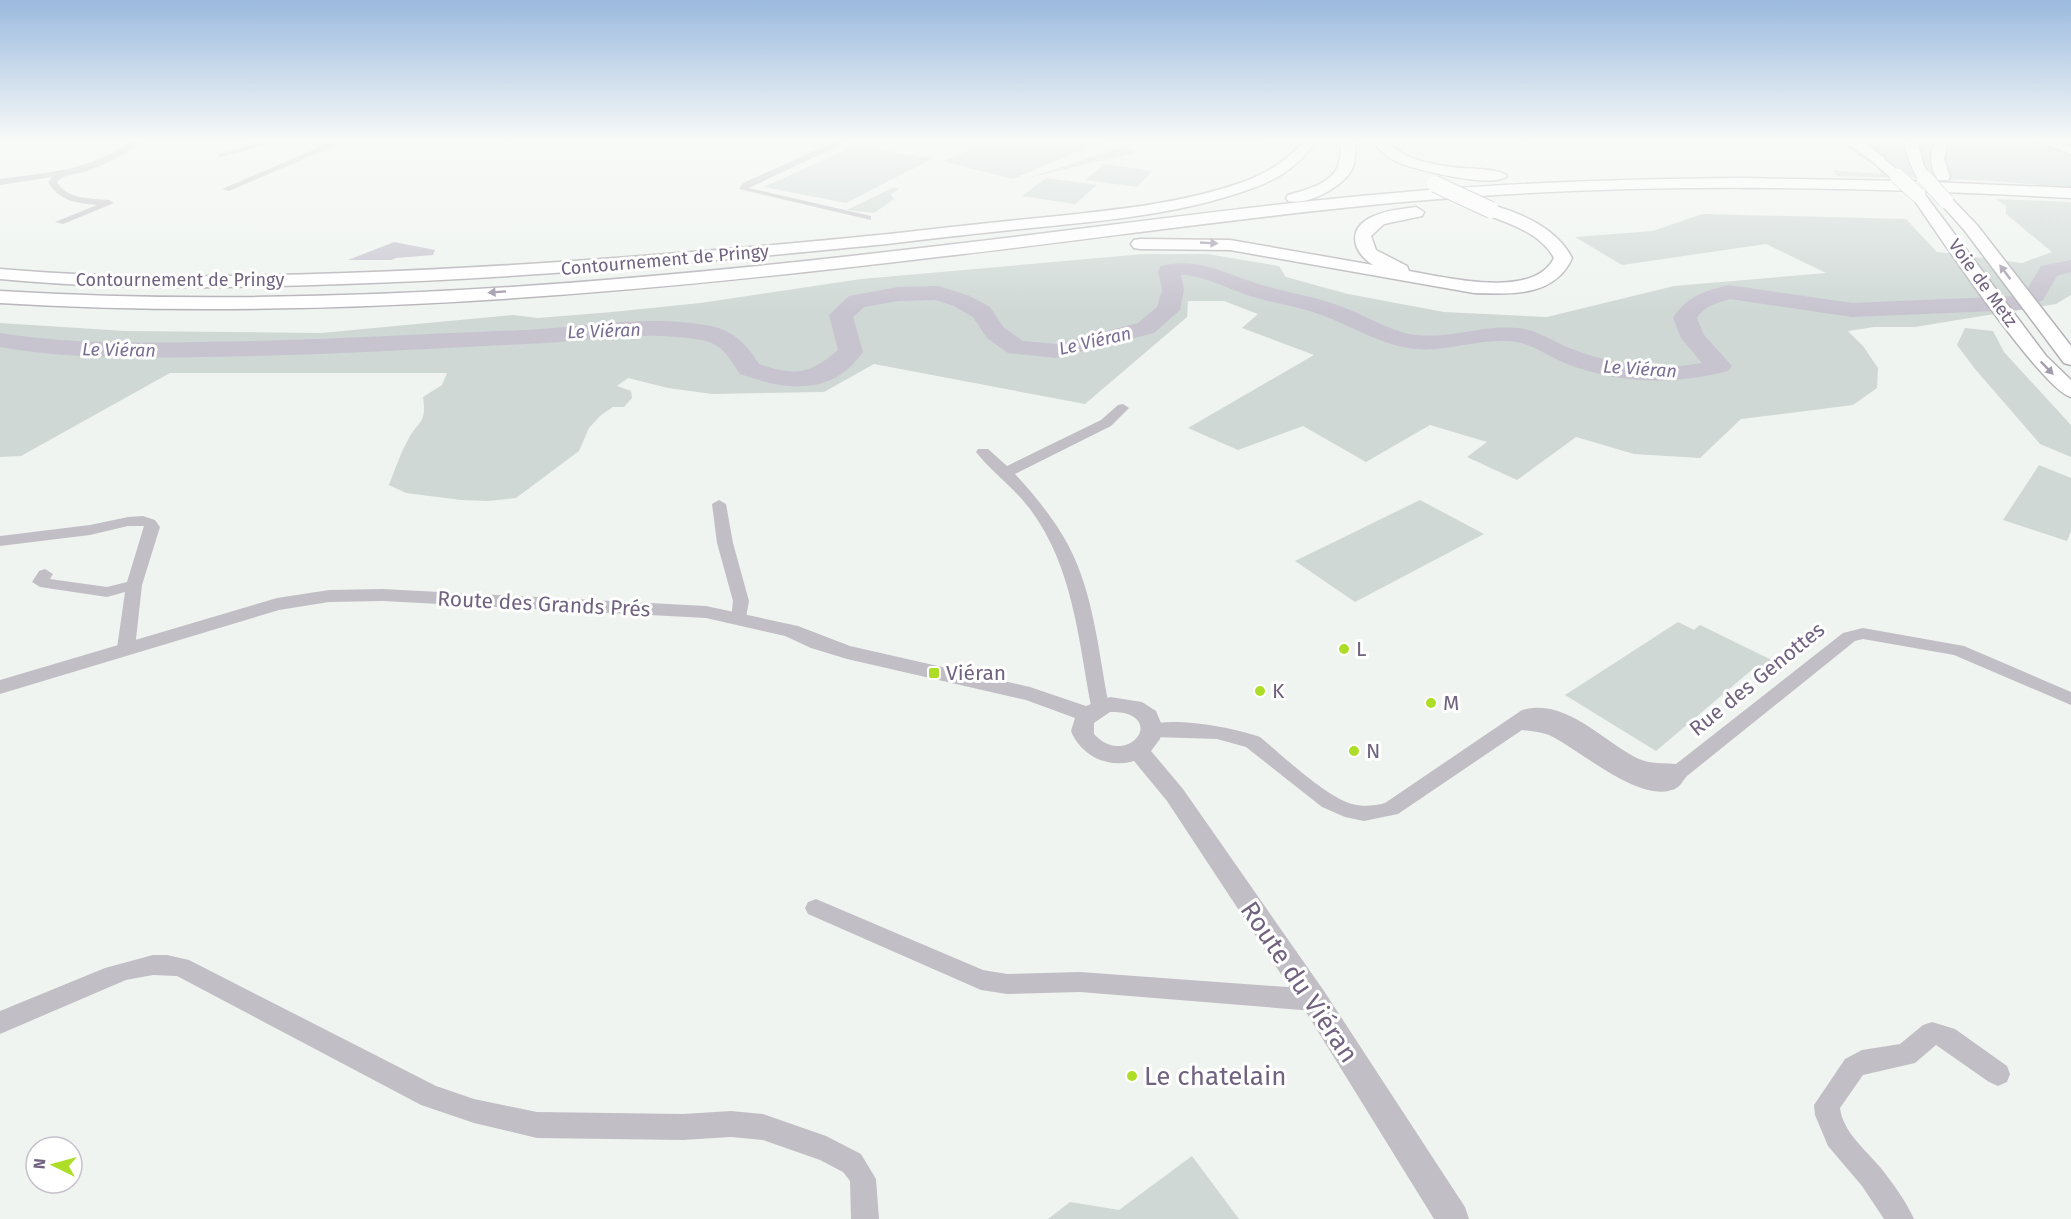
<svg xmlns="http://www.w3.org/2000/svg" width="2071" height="1219" font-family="'Fira Sans',sans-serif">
  <rect width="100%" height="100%" fill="#eff4f0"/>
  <path fill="#cfd8d5" d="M992 141H1101L1013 179 942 161Z
    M1853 141H2071V187L1974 180 1838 176 1832 170 1881 174 1880 169 1856 153 1874 157Z
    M855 145 932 159 846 203 764 187Z
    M1122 147 1138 152 1028 178Z
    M1105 164 1152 171 1137 187 1085 180Z
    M1046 178 1097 185 1075 204 1022 196Z
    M894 187 899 189 891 194 894 199 874 213 847 210Z
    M1996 199 2071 202V295L2056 304 1915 327H1874L1848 331 1863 346 1878 368 1877 388 1853 405 1741 419 1700 458 1634 454 1576 437 1517 480 1467 457 1487 442 1430 425 1366 462 1303 426 1238 450 1188 428 1314 355 1242 328 1258 314 1224 301H1188L1187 317 1085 404 874 364 824 392 712 394 668 388 628 378 617 386 631 391 632 398 624 407H613L601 415 589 428 579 451 516 498 488 501 461 500 406 493 389 485C395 470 400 454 408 440 418 420 427 425 423 397L442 385 447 373H170L21 456 0 457V323L125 331 321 333 513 315 538 318 612 312 700 303 861 279 1144 254H1207L1279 266 1286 277 1348 294 1444 312 1547 317 1674 286 1826 273 1766 244 1622 265 1575 237 1653 231 1702 214 1906 219 1937 252 2022 263 2052 252 2006 214V206Z
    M1965 328 1993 331 2004 352 2071 425V457L2040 444 1975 369 1957 345Z
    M2039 465 2071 478V531L2067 541 2003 520Z
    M1420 500 1484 534 1355 602 1295 561Z
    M1678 622 1694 630 1700 625 1784 666 1771 677 1754 668 1656 751 1565 695Z
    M1192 1156 1239 1219H1048L1070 1202 1119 1210Z"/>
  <path fill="#c7c3cf" d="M394 242 435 250 433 255 396 258 391 260H348Z"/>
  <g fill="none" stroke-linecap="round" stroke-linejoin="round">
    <path stroke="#c7c3cf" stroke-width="3" d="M1792 141 1798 143"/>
    <path fill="#c7c3cf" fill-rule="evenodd" d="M2071 260V272L2057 276 2043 300 2020 310 1852 317 1730 299C1718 303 1703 306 1697 318L1704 335 1732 366 1728 371C1673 385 1620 384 1567 364 1551 358 1537 347 1521 343 1489 334 1444 355 1408 348 1379 343 1354 328 1327 317 1300 306 1271 303 1244 294 1225 287 1207 278 1187 275H1181L1184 290 1180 310 1154 333 1056 358 1008 353 987 338 973 317 954 306 936 300 898 301 864 307 853 317 863 352C832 397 785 390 740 374 730 359 722 343 701 340 643 329 583 342 525 344 418 349 311 356 203 357 134 358 69 359 0 347V333C68 344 135 343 203 342 311 341 418 334 525 330 587 327 650 314 711 326 734 331 747 345 759 364 794 376 809 375 838 350L829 315 849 296 898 287 938 286 970 296 990 307 1004 328 1023 341 1056 344 1138 323 1157 307 1162 290 1158 271 1161 266C1198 256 1228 275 1262 285 1290 293 1318 297 1345 308 1366 316 1387 329 1409 334 1445 341 1481 324 1518 328 1538 330 1554 342 1572 349 1613 365 1659 371 1702 363L1681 338 1673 318C1687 296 1704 291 1729 285L1852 303 2015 296 2026 291 2041 266Z"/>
    <g stroke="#b7b3bc" stroke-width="4">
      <path id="secondary" d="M2037 141H2054L2071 147V154Z"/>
    </g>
    <g stroke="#b4b1b7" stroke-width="3">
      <path id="trunk" d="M1303 141H1316C1300 165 1279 179 1253 188 1185 213 1112 220 1041 227 990 232 938 238 887 244 706 262 525 278 343 284 228 288 114 290 0 279V269C115 279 230 277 345 273 527 267 708 252 889 234 942 228 995 222 1048 217 1113 210 1181 204 1243 182 1267 173 1288 161 1303 141Z
        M1850 141H1864L1904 176 1897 180 1892 179Z
        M1904 141H1917L1924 166 1931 177 1929 180H1919C1911 168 1907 156 1904 141Z
        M1935 141H1948L1944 159 1950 177 1948 180H1938C1930 167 1929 155 1935 141Z
        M1918 191 1923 192 2046 356 2071 380V397C2042 390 1934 229 1911 195Z
        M1946 197 1951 198 1977 225 2071 346V365L2064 363 1965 231 1941 204 1939 201 1941 198Z"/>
    </g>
    <g stroke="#b4b1b7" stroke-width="3">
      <path id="motorway" d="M1342 141H1356C1355 151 1356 161 1352 169 1343 187 1307 206 1288 201L1286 198 1288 195C1305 190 1331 184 1338 166 1341 158 1340 149 1342 141Z
        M1373 141C1395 141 1389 147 1406 155 1420 162 1437 165 1452 167 1464 169 1500 168 1507 176 1495 189 1414 170 1398 162 1387 158 1380 151 1373 141Z
        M1843 141H1861L1885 158 1882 161H1872Z
        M1742 178 1907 181 2071 188V198C1852 186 1633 182 1414 201 1254 215 1096 239 937 257 627 294 312 322 0 303V291C312 310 627 283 938 246 1098 228 1257 204 1417 191 1526 182 1634 179 1742 178Z
        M1491 205C1522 213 1557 229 1572 258 1555 297 1511 294 1474 293L1230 250 1140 249 1134 248 1131 244 1134 240 1140 239 1230 240 1373 265C1351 251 1347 227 1374 216 1387 210 1402 209 1416 207L1424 212 1422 216 1384 224 1371 236 1376 250 1407 266 1409 271C1445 277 1534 300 1554 258 1541 233 1510 224 1485 214L1483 210 1485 206Z"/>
    </g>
    <path fill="#c2bec5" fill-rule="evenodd" d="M132 141H142C126 155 107 163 87 171 75 175 66 173 57 182 68 200 90 198 109 200L114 203 63 224 55 222 97 205C76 203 59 201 48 182L52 177 0 185V179C50 172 89 171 132 141Z
      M263 141H278L221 157 217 155Z
      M334 141H346L229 191 222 189Z
      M836 141H848L749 188 871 216V220L739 189 743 183Z
      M1123 404 1129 408 1111 426 1015 474C1038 499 1060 526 1074 557 1095 604 1099 656 1109 706L1106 710 1100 712 1094 710 1091 706C1078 637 1073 567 1030 509 1014 488 992 472 976 452L978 449H988L1007 466 1101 420 1118 405Z
      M719 500 726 504 733 543 749 601 745 623H733L731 619 733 601 717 543 712 504Z
      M143 516 155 520 160 527 142 585 135 648 132 652H120L117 648 125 592 107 597 40 587 32 582 39 571 45 569 53 574 50 579 107 587 127 582 144 526H128L90 535 0 546V536L90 525 128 517Z
      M1863 628 1964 646 2071 692V705L1954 655 1863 639 1855 641 1687 776C1684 779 1681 785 1678 787 1645 809 1578 748 1549 735 1541 732 1532 731 1522 730L1398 814 1364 821 1345 817 1322 807 1246 747 1217 739 1153 737 1146 735 1144 730 1146 725C1176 717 1231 727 1260 737 1282 755 1326 797 1352 804 1363 807 1374 806 1385 803L1522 710C1566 697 1603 742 1639 759 1650 764 1664 763 1676 764L1843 633Z
      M816 899 983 970 1007 974 1080 972 1314 989 1322 992 1326 1000 1322 1008 1314 1011 1080 992 1007 994 981 990 808 914 805 908 808 902Z
      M153 955H167L189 960 436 1086 474 1099 537 1112 683 1114 731 1111 763 1114 826 1136 861 1154 876 1179 879 1219H851L850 1181 843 1172 820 1160 763 1140 731 1137 683 1140 537 1138 474 1123 421 1105 177 976 153 975 126 980 0 1034V1011L105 968Z
      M1932 1022 1955 1029 2007 1066 2010 1074 2007 1082 1998 1086 1989 1082 1936 1045 1915 1063 1863 1075 1840 1108C1843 1132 1865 1149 1880 1167 1892 1182 1906 1201 1914 1219H1884L1862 1186 1828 1146 1815 1115 1814 1105 1845 1059 1862 1050 1900 1044 1923 1025Z"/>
    <path fill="#c2bec5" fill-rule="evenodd" d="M383 589 706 606 798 626 850 646 1030 687 1086 706 1110 697 1142 702 1156 711 1163 728 1160 739 1151 751 1183 789 1324 991 1465 1207 1469 1219H1434L1304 1009 1167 801 1134 761C1109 769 1081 756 1071 731L1075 718 1026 700 847 659 811 648 785 636 706 618 383 601 329 602 279 610 0 694V680L277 598 329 590ZM1110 712C1116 712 1124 712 1130 715 1159 728 1122 765 1094 734V723Z"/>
    <use href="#secondary" fill="#fff" fill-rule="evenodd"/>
    <use href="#trunk" fill="#fff" fill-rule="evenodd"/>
    <use href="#motorway" fill="#fff" fill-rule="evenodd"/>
    <g stroke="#b4b1b7" stroke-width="16" stroke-linecap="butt">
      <path id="trunk-bridge" d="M1897 176 1918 195
        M1924 177 1946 201"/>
    </g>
    <g stroke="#b4b1b7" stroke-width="18" stroke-linecap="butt">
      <path id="motorway-bridge" d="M1435 184 1491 210"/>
    </g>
    <use href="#trunk-bridge" stroke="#fff" stroke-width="15"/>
    <use href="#motorway-bridge" stroke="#fff" stroke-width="16"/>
  </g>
  <defs><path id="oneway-solid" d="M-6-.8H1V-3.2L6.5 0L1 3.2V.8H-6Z" transform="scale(1.5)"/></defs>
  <g fill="#a39aac">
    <use href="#oneway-solid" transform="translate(1209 243) rotate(3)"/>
    <use href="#oneway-solid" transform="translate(2005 272) rotate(-127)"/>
    <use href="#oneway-solid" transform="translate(497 292) rotate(176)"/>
    <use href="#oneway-solid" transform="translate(2047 368) rotate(46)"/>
  </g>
  <linearGradient id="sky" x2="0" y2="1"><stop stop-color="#9bbade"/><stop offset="0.45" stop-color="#f8faf8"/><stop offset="1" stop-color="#f8faf8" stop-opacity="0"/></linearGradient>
  <rect width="2071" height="312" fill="url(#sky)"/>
  <g fill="#addd26" stroke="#fff" stroke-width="2">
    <circle cx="1344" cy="649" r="6"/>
    <rect x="928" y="667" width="12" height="12" rx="3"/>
    <circle cx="1260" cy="691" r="6"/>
    <circle cx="1431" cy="703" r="6"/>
    <circle cx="1354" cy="751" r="6"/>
    <circle cx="1132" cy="1076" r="6"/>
  </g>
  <g text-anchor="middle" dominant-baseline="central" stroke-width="6" stroke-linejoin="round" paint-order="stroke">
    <g font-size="18" fill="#716380" stroke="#fff">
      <text transform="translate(665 260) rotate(-5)">Contournement de Pringy</text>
      <text x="180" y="280">Contournement de Pringy</text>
      <text transform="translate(1983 283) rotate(54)">Voie de Metz</text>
    </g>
    <g font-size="18" font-style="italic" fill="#796d92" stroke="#fff">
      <text transform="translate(604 331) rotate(-2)">Le Viéran</text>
      <text transform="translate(1095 341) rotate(-13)">Le Viéran</text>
      <text transform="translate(119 350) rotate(1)">Le Viéran</text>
      <text transform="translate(1640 369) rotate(4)">Le Viéran</text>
    </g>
    <g font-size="21" fill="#716380" stroke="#fff">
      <text transform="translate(544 604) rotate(3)">Route des Grands Prés</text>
      <text transform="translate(1757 679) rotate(-39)">Rue des Genottes</text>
    </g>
    <g font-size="21" fill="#716380" stroke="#fff" text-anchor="start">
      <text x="1356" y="649">L</text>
      <text x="946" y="673">Viéran</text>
      <text x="1272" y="691">K</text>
      <text x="1443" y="703">M</text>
      <text x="1366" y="751">N</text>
    </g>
    <g font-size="26" fill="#716380" stroke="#fff">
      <text transform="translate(1299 982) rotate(56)">Route du Viéran</text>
    </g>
    <g font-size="26" fill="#716380" stroke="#fff" text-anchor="start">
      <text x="1144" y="1076">Le chatelain</text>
    </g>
  </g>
  <g transform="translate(54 1165) rotate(275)"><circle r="28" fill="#ffffff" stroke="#c6c1cc" stroke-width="1.5"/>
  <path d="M0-4.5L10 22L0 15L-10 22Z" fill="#addd26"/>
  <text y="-9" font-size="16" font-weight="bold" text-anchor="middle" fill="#716380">N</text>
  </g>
</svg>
